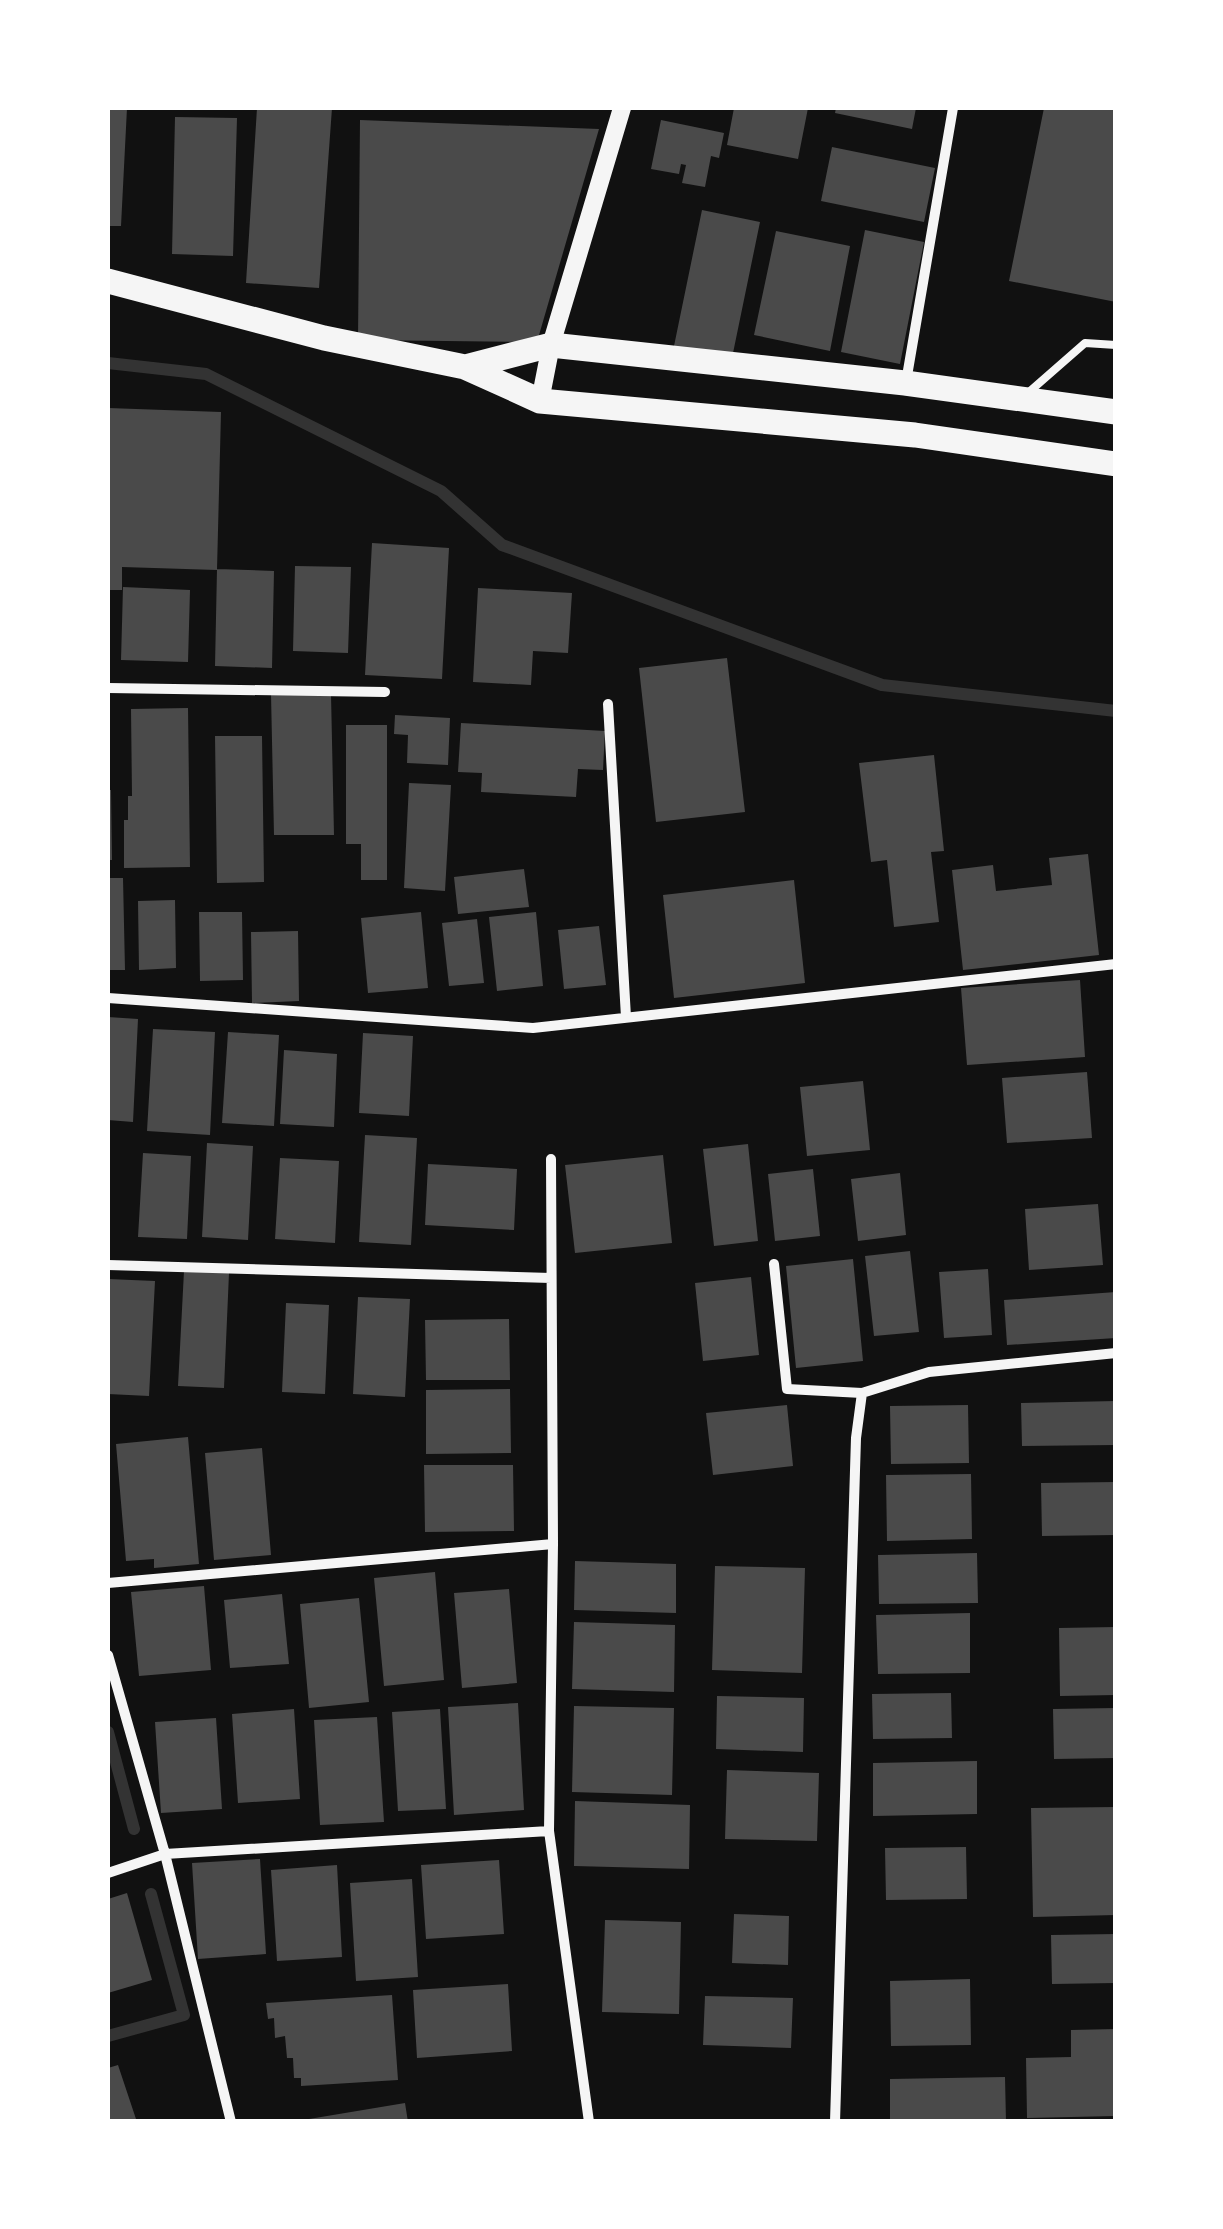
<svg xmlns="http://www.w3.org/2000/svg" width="1223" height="2229" font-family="'Times New Roman',serif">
  <rect width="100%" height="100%" fill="#111"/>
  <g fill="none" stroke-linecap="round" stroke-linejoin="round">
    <path stroke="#333" stroke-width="12" d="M108 363 206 374 441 491 502 545 882 685 1116 711
      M108 1732 134 1829
      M108 2036 184 2015 151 1894"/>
  </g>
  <path fill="#4a4a4a" d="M108 108H127L121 226H108Z
    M257 108H332L319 288 246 283Z
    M734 108H808L798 159 727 145Z
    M836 108H916L912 129 835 113Z
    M1044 108H1116V302L1009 281Z
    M175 117 237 118 233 256 172 254Z
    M360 120 599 129 537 342 358 340Z
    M661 120 724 133 719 158 711 156 705 187 682 183 686 165 681 164 679 174 651 169Z
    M832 147 935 168 924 222 821 201Z
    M702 210 760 222 732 358 674 346Z
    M865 230 924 242 900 364 841 352Z
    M776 231 850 246 830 351 754 335Z
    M108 408 221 412 217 570 122 567V590H108Z
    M372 543 449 548 442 679 365 675Z
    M295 566 351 567 348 653 293 651Z
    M217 569 274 571 272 668 215 666Z
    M123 587 190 590 188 662 121 660Z
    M478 588 572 593 568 653 533 651 531 685 473 682Z
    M727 658 745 812 656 822 639 668Z
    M271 694H331L334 835H274Z
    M188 708 190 867 124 868V820H128V796H132L131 709Z
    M395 715 450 718 448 765 407 763 408 735 394 734Z
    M461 723 605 731 603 770 578 769 576 797 481 792 482 773 458 772Z
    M346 725H387V880H361V844H346Z
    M215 736H262L264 882 217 883Z
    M934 755 944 851 931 852 939 922 894 927 887 860 871 862 859 763Z
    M409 783 451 785 445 891 404 888Z
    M108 790H111L112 860H108Z
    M1088 854 1099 955 963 970 952 870 993 865 996 891 1052 885 1049 858Z
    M524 869 529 907 458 914 454 877Z
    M108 878H123L125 970H108Z
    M794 880 805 983 674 998 663 895Z
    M175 900 176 968 139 970 138 901Z
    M199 912H242L243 980 200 981Z
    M421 912 428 988 368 993 361 918Z
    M536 912 543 986 497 991 489 917Z
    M477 919 484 983 449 986 442 923Z
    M599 926 606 985 564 989 558 930Z
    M298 931 299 1001 252 1003 251 932Z
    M1080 980 1085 1057 967 1065 961 988Z
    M108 1017 138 1019 133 1122 108 1120Z
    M153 1029 215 1032 210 1135 147 1131Z
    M228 1032 279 1035 274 1126 222 1123Z
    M363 1033 413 1036 409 1116 359 1113Z
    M284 1050 337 1054 334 1127 280 1124Z
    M1087 1072 1092 1138 1007 1143 1002 1078Z
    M863 1081 870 1150 807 1156 800 1087Z
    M365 1135 417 1138 411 1245 359 1242Z
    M207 1143 253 1146 248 1240 202 1237Z
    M748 1144 758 1241 714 1246 703 1149Z
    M143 1153 191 1156 187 1239 138 1237Z
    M663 1155 672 1243 575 1253 565 1165Z
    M280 1158 339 1161 335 1243 275 1239Z
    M428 1164 517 1169 514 1230 425 1225Z
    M813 1169 820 1236 775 1241 768 1174Z
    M900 1173 906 1235 858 1241 851 1179Z
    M1098 1204 1103 1265 1029 1270 1025 1209Z
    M910 1251 919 1332 874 1336 865 1256Z
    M853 1259 863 1361 796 1368 786 1266Z
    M988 1269 992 1335 944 1338 939 1272Z
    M184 1271 229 1273 224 1388 178 1386Z
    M751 1277 759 1355 703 1361 695 1283Z
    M108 1279 155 1281 149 1396 108 1394Z
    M1116 1292V1338L1007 1345 1004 1300Z
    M358 1297 410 1299 405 1397 353 1394Z
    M286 1303 329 1305 325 1394 282 1392Z
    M509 1319 510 1380H426L425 1320Z
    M510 1389 511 1453 426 1454V1390Z
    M1116 1401V1445L1022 1446 1021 1403Z
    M787 1405 793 1466 713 1475 706 1413Z
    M968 1405 969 1463 891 1464 890 1406Z
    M188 1437 199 1564 154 1568V1559L126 1561 116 1444Z
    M262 1448 271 1555 214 1560 205 1453Z
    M424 1465H513L514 1531 425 1532Z
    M971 1474 972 1539 887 1541 886 1475Z
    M1116 1482V1535L1042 1536 1041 1483Z
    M977 1553 978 1603 879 1604 878 1555Z
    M575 1561 676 1564V1613L574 1610Z
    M715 1566 805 1568 802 1673 712 1670Z
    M435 1572 444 1680 384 1686 374 1578Z
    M204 1586 211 1670 139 1676 131 1592Z
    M509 1589 517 1683 462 1688 454 1593Z
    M282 1594 289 1664 230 1668 224 1600Z
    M359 1598 369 1702 309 1708 300 1604Z
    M970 1613V1673L878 1674 876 1615Z
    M574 1622 675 1625 674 1692 572 1689Z
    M1116 1627V1695L1060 1696 1059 1628Z
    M951 1693 952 1738 873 1739 872 1694Z
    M717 1696 804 1698 803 1752 716 1749Z
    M518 1703 524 1810 454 1815 448 1707Z
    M574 1706 674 1708 672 1795 572 1792Z
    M1116 1708V1758L1054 1759 1053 1709Z
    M294 1709 300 1799 238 1803 232 1714Z
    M440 1709 446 1809 398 1811 392 1712Z
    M377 1717 384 1822 320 1825 314 1720Z
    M216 1718 222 1809 161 1813 155 1722Z
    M977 1761V1814L873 1816V1763Z
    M727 1770 819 1773 817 1841 725 1839Z
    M575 1801 690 1805 689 1869 574 1866Z
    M1116 1807V1915L1033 1917 1031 1808Z
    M966 1847 967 1899 886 1900 885 1848Z
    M260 1859 266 1954 198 1959 192 1863Z
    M499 1860 504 1934 426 1939 421 1865Z
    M337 1865 342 1957 277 1961 271 1870Z
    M412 1879 418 1977 356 1981 350 1883Z
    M127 1893 152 1980 108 1993V1899Z
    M734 1914 789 1916 788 1965 732 1963Z
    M605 1920 681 1922 679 2014 602 2012Z
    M1116 1934V1983L1052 1984 1051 1935Z
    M970 1979 971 2045 891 2046 890 1981Z
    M508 1984 512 2051 417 2058 413 1990Z
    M392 1995 398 2080 301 2086V2078H294L293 2058H287L285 2036 275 2038 274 2018 268 2019 266 2003Z
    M705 1996 793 1998 791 2048 703 2045Z
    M1116 2029V2116L1027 2118 1026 2058 1071 2057V2030Z
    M118 2065 137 2122H108V2068Z
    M1005 2077 1006 2122H890V2079Z
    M405 2103 408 2122H309V2119Z"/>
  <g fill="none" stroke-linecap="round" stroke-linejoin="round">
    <path stroke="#f5f5f5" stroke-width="8" d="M1029 392 1085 343 1116 345"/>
    <path stroke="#f5f5f5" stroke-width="10" d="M906 382 953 108
      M108 688 385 692
      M608 704 626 1017
      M108 998 533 1028 1116 964
      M551 1159 553 1544 549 1831 589 2122
      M774 1264 787 1389 862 1393
      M108 1265 551 1278
      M108 1583 553 1544
      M108 1655 165 1854 231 2122
      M108 1873 165 1854 549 1831
      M835 2122 856 1438 862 1393 929 1372 1116 1353"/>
    <path stroke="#f5f5f5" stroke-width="18" d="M540 401 551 345 622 108"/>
    <path stroke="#f5f5f5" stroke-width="25" d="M108 281 324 338 465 367 540 401 915 435 1116 464
      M465 367 551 345 905 383 1116 412"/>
  </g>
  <rect width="1223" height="2229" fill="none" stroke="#ffffff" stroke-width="220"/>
</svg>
